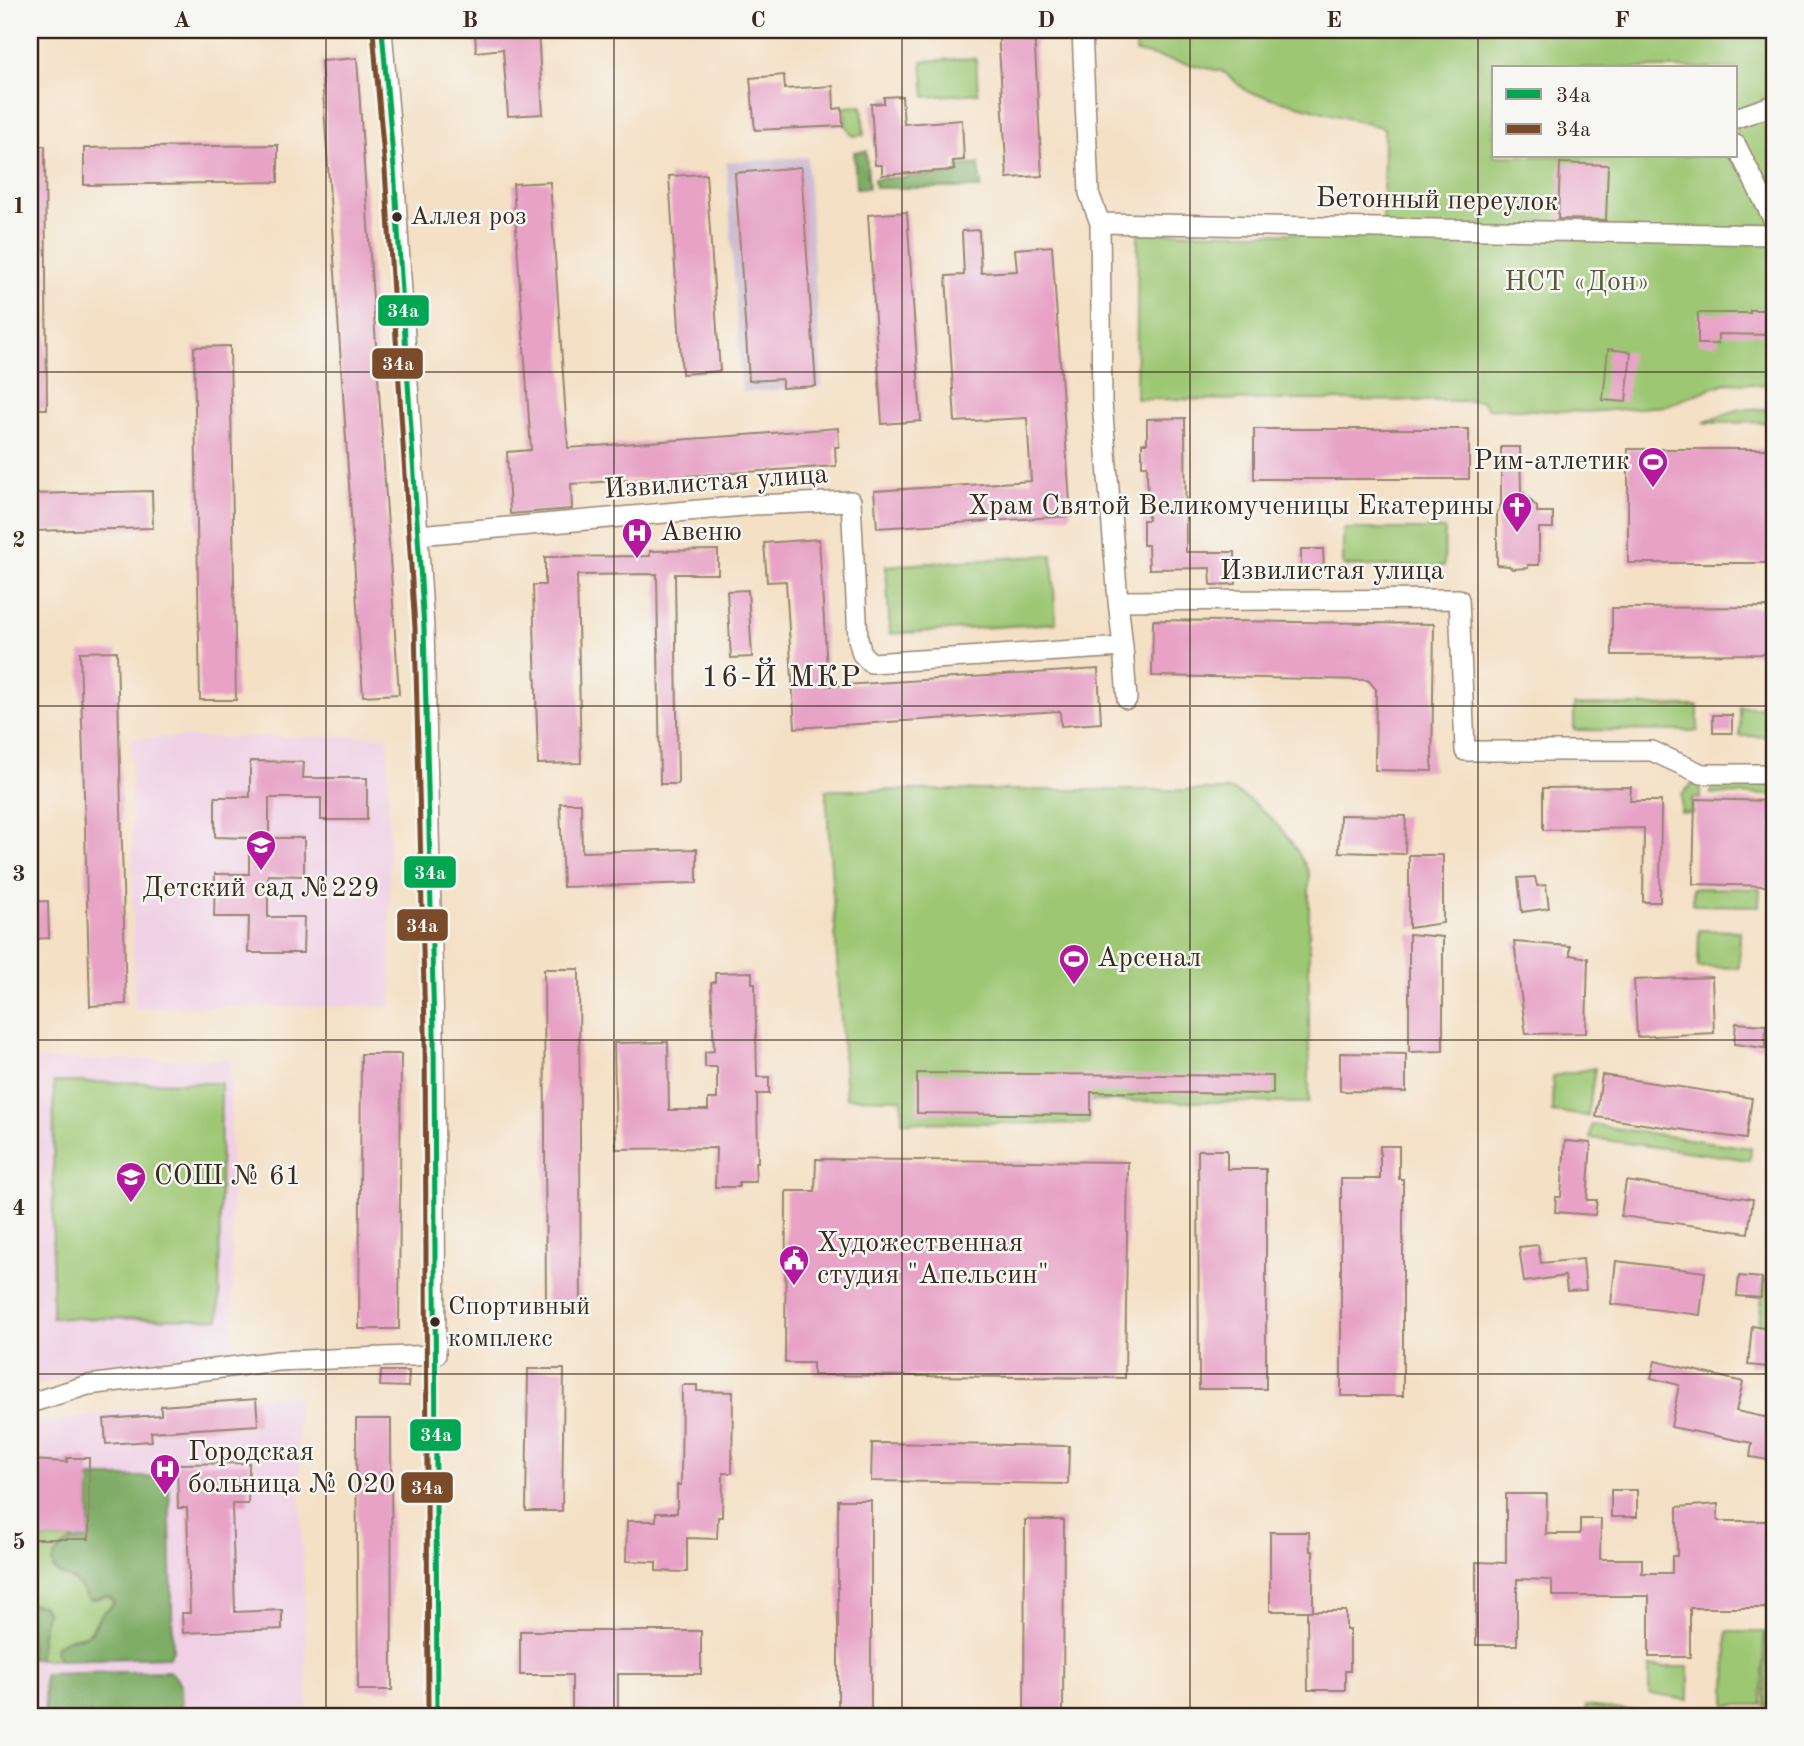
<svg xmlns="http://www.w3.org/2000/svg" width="1804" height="1746" font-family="'Old Standard TT',serif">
  <rect width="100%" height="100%" fill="#f6f6f2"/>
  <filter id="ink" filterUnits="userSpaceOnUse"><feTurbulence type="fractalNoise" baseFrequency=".0143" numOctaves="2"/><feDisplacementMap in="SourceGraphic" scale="14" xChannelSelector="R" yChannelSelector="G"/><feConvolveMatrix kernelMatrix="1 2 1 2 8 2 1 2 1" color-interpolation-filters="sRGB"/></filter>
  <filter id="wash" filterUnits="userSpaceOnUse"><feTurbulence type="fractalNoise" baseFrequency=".00686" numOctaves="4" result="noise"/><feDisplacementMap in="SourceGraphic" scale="28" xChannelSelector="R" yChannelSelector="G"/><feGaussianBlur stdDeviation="1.57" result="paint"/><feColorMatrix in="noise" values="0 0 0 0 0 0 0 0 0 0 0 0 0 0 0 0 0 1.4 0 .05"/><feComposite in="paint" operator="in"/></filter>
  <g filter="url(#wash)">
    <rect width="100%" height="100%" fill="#f4e0c5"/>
    <path fill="#f0d0e5" d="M388 736 391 1006 134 1008 131 738Z
      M230 1059 233 1348 79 1373 30 1388V1060Z
      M277 1395H297L308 1716H30V1427L163 1402Z"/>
    <path fill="#cebed2" d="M807 157 822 387 742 392 726 162Z"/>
    <path fill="#9dc773" stroke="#6c7848" stroke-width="2" fill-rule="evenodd" d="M1136 30H1774V385L1725 383 1665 406 1587 412 1488 408 1482 401 1136 399 1138 232 1383 234 1384 128 1248 92 1224 72 1136 52ZM1494 68H1736V156H1494Z
      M976 58 978 93 925 97 922 61Z
      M862 106 864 135 852 136 846 125 845 107Z
      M1739 409H1774V422L1703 423Z
      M1343 529H1445L1444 566H1343Z
      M1052 555 1056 623 890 634 886 566Z
      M1574 705 1698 706V731L1574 730Z
      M1740 707H1774V737L1740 736Z
      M1692 784 1700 785V798H1692V813L1681 812 1682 794Z
      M1711 784 1774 785V795L1711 794Z
      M826 790H1232C1268 809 1292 837 1309 873V1103L1090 1101 1089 1124 902 1122V1099L846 1098Z
      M1693 888 1760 889 1759 906 1693 905Z
      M1699 930 1740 931 1739 968 1698 967Z
      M1595 1068 1588 1116 1552 1112 1553 1076Z
      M54 1082 221 1083 219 1319 52 1318Z
      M1592 1125 1751 1148 1750 1160 1590 1138Z
      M1764 1279 1774 1281V1325L1759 1324Z
      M30 1539H74L59 1551 53 1569C65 1581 77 1577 86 1596L97 1599 106 1596 111 1598 114 1602C110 1609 106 1609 101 1615 86 1632 100 1633 70 1638L62 1660 38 1659 46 1611 35 1604H30V1574L33 1551 30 1549Z
      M1727 1632H1764L1762 1705H1726Z
      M1766 1632H1774V1706H1765Z
      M1649 1667H1689V1700L1649 1694Z
      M1586 1706 1674 1716H1618L1585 1712Z"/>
    <path fill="#7eac65" stroke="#5c6b42" stroke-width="2" d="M866 151 869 188H856L854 152Z
      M979 164 981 188H875L874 179 958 174V166Z
      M89 1477H169L173 1650 169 1657 60 1660 54 1649C63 1637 73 1640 85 1636 96 1632 95 1622 102 1614 107 1609 111 1609 114 1602L111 1598 106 1596 91 1600C84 1595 83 1586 75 1581 66 1574 56 1576 52 1563 57 1546 73 1539 89 1539Z
      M30 1604 42 1605 46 1611 38 1659H30Z
      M169 1671C185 1680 181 1700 181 1716H45L44 1674Z"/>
    <g id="blocks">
      <path fill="#e7a2c6" d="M475 30H538L543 114 508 116 503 49 476 52Z
        M998 30H1034L1042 176 1007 178Z
        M357 58 399 694 363 696 321 61Z
        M784 75 785 89 833 86 834 109 842 108 843 126 755 130 750 78Z
        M902 96 904 124 962 120 964 160 953 161 954 170 882 175V165H875L871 104 884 103V97Z
        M278 145V182L84 185V148Z
        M30 146H45L47 409H30Z
        M1560 163 1608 165 1606 220 1558 219Z
        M801 167 816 386 782 388V379L749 381 735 173Z
        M706 174 720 371 682 374 669 176Z
        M550 182 568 448 838 428 839 447H835L836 466 571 484 572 509 510 514 507 452 531 450 513 184Z
        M907 212 921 421 882 424 868 215Z
        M979 230 981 273 1017 271 1015 249 1052 246 1071 516 877 528 874 491 1031 481 1027 418 955 422 946 276 964 275 962 231Z
        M1750 310H1774V335L1718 334V344H1698V313H1750Z
        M230 346 236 700H200L194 347Z
        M1608 349 1631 352 1626 402 1603 400Z
        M1185 418 1186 552H1235L1236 584 1211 585 1210 568 1149 569 1148 545H1143V520H1148L1147 466H1142V443H1147V419Z
        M1254 429H1469V479H1254Z
        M1501 447H1520L1521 491 1537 507V512H1553V528H1539V565H1528V568L1512 569 1509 566 1497 565V513L1501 504Z
        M1628 449H1774V563H1628Z
        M152 491 153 528 30 531V494Z
        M819 539 828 686 1098 669 1101 723 1061 726 1060 711 795 728 786 581 767 582 764 543Z
        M1301 549H1323L1324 569H1301Z
        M718 550V574H675L678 784H660L657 574 577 575 581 763 538 764 533 585H545V557L650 556V551Z
        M748 590 752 657 731 658 727 591Z
        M1774 607V654L1612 655V608Z
        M1153 620 1434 624 1432 771 1375 770 1376 689 1368 680 1152 676Z
        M117 651 126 1004 90 1006 80 652Z
        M1713 715H1732V733H1713Z
        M250 761 304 762 303 778H367V820H321V798H269V838H304V876L268 875V917H304L303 953H248L249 917H214L215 874H249V838L215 837V797H250Z
        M1631 787 1630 801H1661L1660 902H1643L1644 828 1543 830V788Z
        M1695 799 1773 801 1771 886 1693 884Z
        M560 803H581L582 852 697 849V883L563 887Z
        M1340 815 1406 816 1405 854 1339 852Z
        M1409 855H1443V923L1409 928Z
        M1535 877 1537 886 1546 885 1549 908 1522 912 1518 878Z
        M48 901 49 938 30 939V902Z
        M1409 934 1443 937V1051L1409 1052Z
        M1514 942 1570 946V955L1588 958 1586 1033 1526 1034Z
        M544 969H579L581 1308H546Z
        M752 972V983H755L757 1077H769V1094H757L758 1162H755L756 1182H739V1187H715L716 1148 616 1149 614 1043 668 1042 669 1110H708V1099H717V1067H705V1052L714 1051 711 983 715 982V973Z
        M1712 977 1714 1033 1637 1037 1634 980Z
        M1736 1023 1766 1025 1765 1048 1734 1044Z
        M1340 1053 1406 1054V1092L1340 1091Z
        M361 1054H401L399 1329H359Z
        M917 1073 1273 1076V1094L1091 1092V1115L917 1113Z
        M1602 1075 1752 1098 1746 1139 1596 1117Z
        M1565 1141 1591 1143 1587 1200H1597L1595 1215 1555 1212 1556 1197H1561Z
        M1380 1146H1399V1179H1403V1396H1341V1179H1380Z
        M1198 1150H1227V1169H1266V1389H1199Z
        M816 1159 1128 1162 1125 1378 813 1375V1363H785L786 1191H815Z
        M1626 1181 1753 1199 1748 1233 1621 1216Z
        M1538 1245 1541 1263 1583 1259 1586 1290 1567 1291 1565 1276 1524 1282 1519 1247Z
        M1616 1261 1705 1272 1700 1315 1611 1304Z
        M1739 1276 1762 1278 1761 1298 1737 1296Z
        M1752 1326 1772 1329 1768 1367 1748 1365Z
        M1655 1361 1743 1382 1736 1411 1774 1419V1461L1750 1457 1752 1443 1671 1427 1679 1385 1651 1378Z
        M528 1369H564L562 1511H526Z
        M381 1371H409L408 1387 380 1386Z
        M682 1385H697V1391L733 1392 732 1473H723L722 1517H718L717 1539 687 1538V1572L656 1571V1562L626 1561 627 1521H656V1513H677V1485H681Z
        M256 1399 258 1425 151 1432 152 1441 106 1444 104 1419 161 1415V1406Z
        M356 1419H391L392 1690H358Z
        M872 1443 1069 1446 1068 1484 871 1481Z
        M67 1458H89V1539H30V1460L67 1462Z
        M249 1463 248 1504H232L235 1612 282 1610V1629L183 1633 182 1613H190L187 1508H178L177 1464Z
        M1611 1490H1637V1517H1611Z
        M1506 1494H1547L1546 1534H1580V1519H1601L1600 1559H1642V1573H1672V1556H1677V1507L1718 1504V1521H1774V1608H1690V1657H1649V1596H1552V1580L1517 1579V1645H1476V1562L1506 1563Z
        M838 1500H871V1716H838Z
        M1025 1520H1064L1063 1715H1024Z
        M1270 1532H1309L1310 1551H1313V1611H1270Z
        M1307 1611H1346V1630H1350V1671H1345V1690H1308Z
        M520 1631H701V1674H618V1716H572V1675H520Z"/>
    </g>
  </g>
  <g filter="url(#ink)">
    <use href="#blocks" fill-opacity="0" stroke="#988572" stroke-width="2"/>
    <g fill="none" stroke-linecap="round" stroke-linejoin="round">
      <g stroke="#988572" stroke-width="22">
        <path id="minor" d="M1082 30 1089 193 1100 223 1102 402 1118 601
          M1736 118 1774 105
          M1736 145 1774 221
          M1100 223 1774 235
          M418 535 755 505 851 501 858 639 862 654 871 663 1123 647 1118 601 1459 599 1465 751H1652L1702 774H1774
          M1123 647 1127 699
          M30 1403 88 1385 277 1361 436 1355 434 1030 424 628 394 169 382 30"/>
      </g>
      <use href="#minor" stroke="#fff" stroke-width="19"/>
      <g stroke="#f6f6f2" stroke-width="10">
        <path id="bus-1" d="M382 30 394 169 424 628 434 1030 437 1716"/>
      </g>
      <g stroke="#f6f6f2" stroke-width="10">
        <path id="bus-2" d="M373 31 385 170 415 628 425 1030 428 1716"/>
      </g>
      <use href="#bus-1" stroke="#00a651" stroke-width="5"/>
      <use href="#bus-2" stroke="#7a4b2a" stroke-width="5"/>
    </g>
  </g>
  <path fill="none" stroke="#3b2a1e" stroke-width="2" stroke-opacity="0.55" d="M326 30V1716M614 30V1716M902 30V1716M1190 30V1716M1478 30V1716M30 372H1774M30 706H1774M30 1040H1774M30 1374H1774"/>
  <defs>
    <g id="stadium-pin" transform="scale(1.575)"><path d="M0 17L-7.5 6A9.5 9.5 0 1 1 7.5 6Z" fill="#b5179e" stroke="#f6f6f2"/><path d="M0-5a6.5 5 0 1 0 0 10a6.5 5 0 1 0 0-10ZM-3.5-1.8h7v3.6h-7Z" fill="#fff"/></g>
    <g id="church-pin" transform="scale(1.575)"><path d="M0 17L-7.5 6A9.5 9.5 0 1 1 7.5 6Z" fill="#b5179e" stroke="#f6f6f2"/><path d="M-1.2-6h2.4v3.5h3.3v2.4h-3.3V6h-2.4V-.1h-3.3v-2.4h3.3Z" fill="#fff"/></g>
    <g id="hospital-pin" transform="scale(1.575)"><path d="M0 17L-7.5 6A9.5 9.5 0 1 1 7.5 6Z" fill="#b5179e" stroke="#f6f6f2"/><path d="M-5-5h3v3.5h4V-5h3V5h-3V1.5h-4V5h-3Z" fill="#fff"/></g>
    <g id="school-pin" transform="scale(1.575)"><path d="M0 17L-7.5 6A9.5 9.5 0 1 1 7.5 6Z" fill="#b5179e" stroke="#f6f6f2"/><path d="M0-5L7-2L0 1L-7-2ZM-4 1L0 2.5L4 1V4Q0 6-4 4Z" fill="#fff"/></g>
    <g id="civic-pin" transform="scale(1.575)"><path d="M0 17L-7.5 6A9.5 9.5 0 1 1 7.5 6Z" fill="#b5179e" stroke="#f6f6f2"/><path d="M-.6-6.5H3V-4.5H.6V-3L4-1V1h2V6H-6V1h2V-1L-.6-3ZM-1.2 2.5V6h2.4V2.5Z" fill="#fff"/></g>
  </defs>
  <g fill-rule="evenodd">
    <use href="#stadium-pin" x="1653" y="462"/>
    <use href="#church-pin" x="1517" y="507"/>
    <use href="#hospital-pin" x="637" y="533"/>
    <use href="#school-pin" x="261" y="845"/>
    <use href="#stadium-pin" x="1074" y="959"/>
    <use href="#school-pin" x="131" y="1177"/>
    <use href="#civic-pin" x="794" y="1260"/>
    <use href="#hospital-pin" x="165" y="1469"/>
  </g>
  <g fill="#3b2a1e" stroke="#f6f6f2" stroke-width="2.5">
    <circle cx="397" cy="217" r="6"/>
    <circle cx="435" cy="1322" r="6"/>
  </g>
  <g text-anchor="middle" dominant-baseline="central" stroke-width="5" stroke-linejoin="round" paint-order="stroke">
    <g font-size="26" fill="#3b2a1e" stroke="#f6f6f2" text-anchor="start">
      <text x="410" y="217">Аллея роз</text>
      <text x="448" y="1307">Спортивный<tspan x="448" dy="32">комплекс</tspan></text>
    </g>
    <g font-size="28" fill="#3b2a1e" stroke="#f6f6f2">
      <text transform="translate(1437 201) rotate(1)">Бетонный переулок</text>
      <text transform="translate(716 483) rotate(-4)">Извилистая улица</text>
      <text x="1332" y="572">Извилистая улица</text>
    </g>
    <g font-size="28" fill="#585938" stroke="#f6f6f2">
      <text x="1577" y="283">НСТ «Дон»</text>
    </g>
    <g font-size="28" fill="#3b2a1e" stroke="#f6f6f2" text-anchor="start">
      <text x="1630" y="462" text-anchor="end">Рим-атлетик</text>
      <text x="1494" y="507" text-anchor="end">Храм Святой Великомученицы Екатерины</text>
      <text x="660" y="533">Авеню</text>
      <text x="261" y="889" text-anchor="middle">Детский сад №229</text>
      <text x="1097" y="959">Арсенал</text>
      <text x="154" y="1177">СОШ № 61</text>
      <text x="817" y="1244">Художественная<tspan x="817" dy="32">студия "Апельсин"</tspan></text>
      <text x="188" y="1453">Городская<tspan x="188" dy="32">больница № 020</tspan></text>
    </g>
    <g font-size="30" letter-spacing="2" fill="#3b2a1e" stroke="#f6f6f2">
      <text x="782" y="678">16-Й МКР</text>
    </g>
  </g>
  <g stroke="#f6f6f2" stroke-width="2.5">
    <rect x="377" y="294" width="53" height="33" rx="7" fill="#00a651"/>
    <rect x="371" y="347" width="53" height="33" rx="7" fill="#7a4b2a"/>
    <rect x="403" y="855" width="54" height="34" rx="7" fill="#00a651"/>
    <rect x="396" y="908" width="53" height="34" rx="7" fill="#7a4b2a"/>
    <rect x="409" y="1418" width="53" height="34" rx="7" fill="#00a651"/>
    <rect x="400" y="1471" width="54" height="33" rx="7" fill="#7a4b2a"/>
  </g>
  <g font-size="19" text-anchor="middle" font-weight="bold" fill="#fff">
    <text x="403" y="317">34а</text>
    <text x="398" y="370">34a</text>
    <text x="430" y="879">34а</text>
    <text x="422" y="932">34a</text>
    <text x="436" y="1441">34а</text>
    <text x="427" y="1494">34a</text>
  </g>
  <rect width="1804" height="1746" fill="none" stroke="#f6f6f2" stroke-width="77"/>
  <rect x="1492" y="66" width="245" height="91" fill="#f6f6f2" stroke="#aba49d" stroke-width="2"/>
  <rect x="1506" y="89" width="35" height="10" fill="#00a651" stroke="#aba49d" stroke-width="2"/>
  <text x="1556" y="102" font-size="21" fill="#3b2a1e">34а</text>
  <rect x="1506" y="124" width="35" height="10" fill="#7a4b2a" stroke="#aba49d" stroke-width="2"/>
  <text x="1556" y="136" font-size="21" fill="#3b2a1e">34a</text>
  <rect x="38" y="38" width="1728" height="1670" fill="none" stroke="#3b2a1e" stroke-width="2.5"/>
  <g font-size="23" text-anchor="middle" font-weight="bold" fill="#3b2a1e">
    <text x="182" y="27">A</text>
    <text x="470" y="27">B</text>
    <text x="758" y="27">C</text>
    <text x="1046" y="27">D</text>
    <text x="1334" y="27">E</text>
    <text x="1622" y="27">F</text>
    <text x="19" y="213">1</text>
    <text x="19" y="547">2</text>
    <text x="19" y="881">3</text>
    <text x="19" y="1215">4</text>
    <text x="19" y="1549">5</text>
  </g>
</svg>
